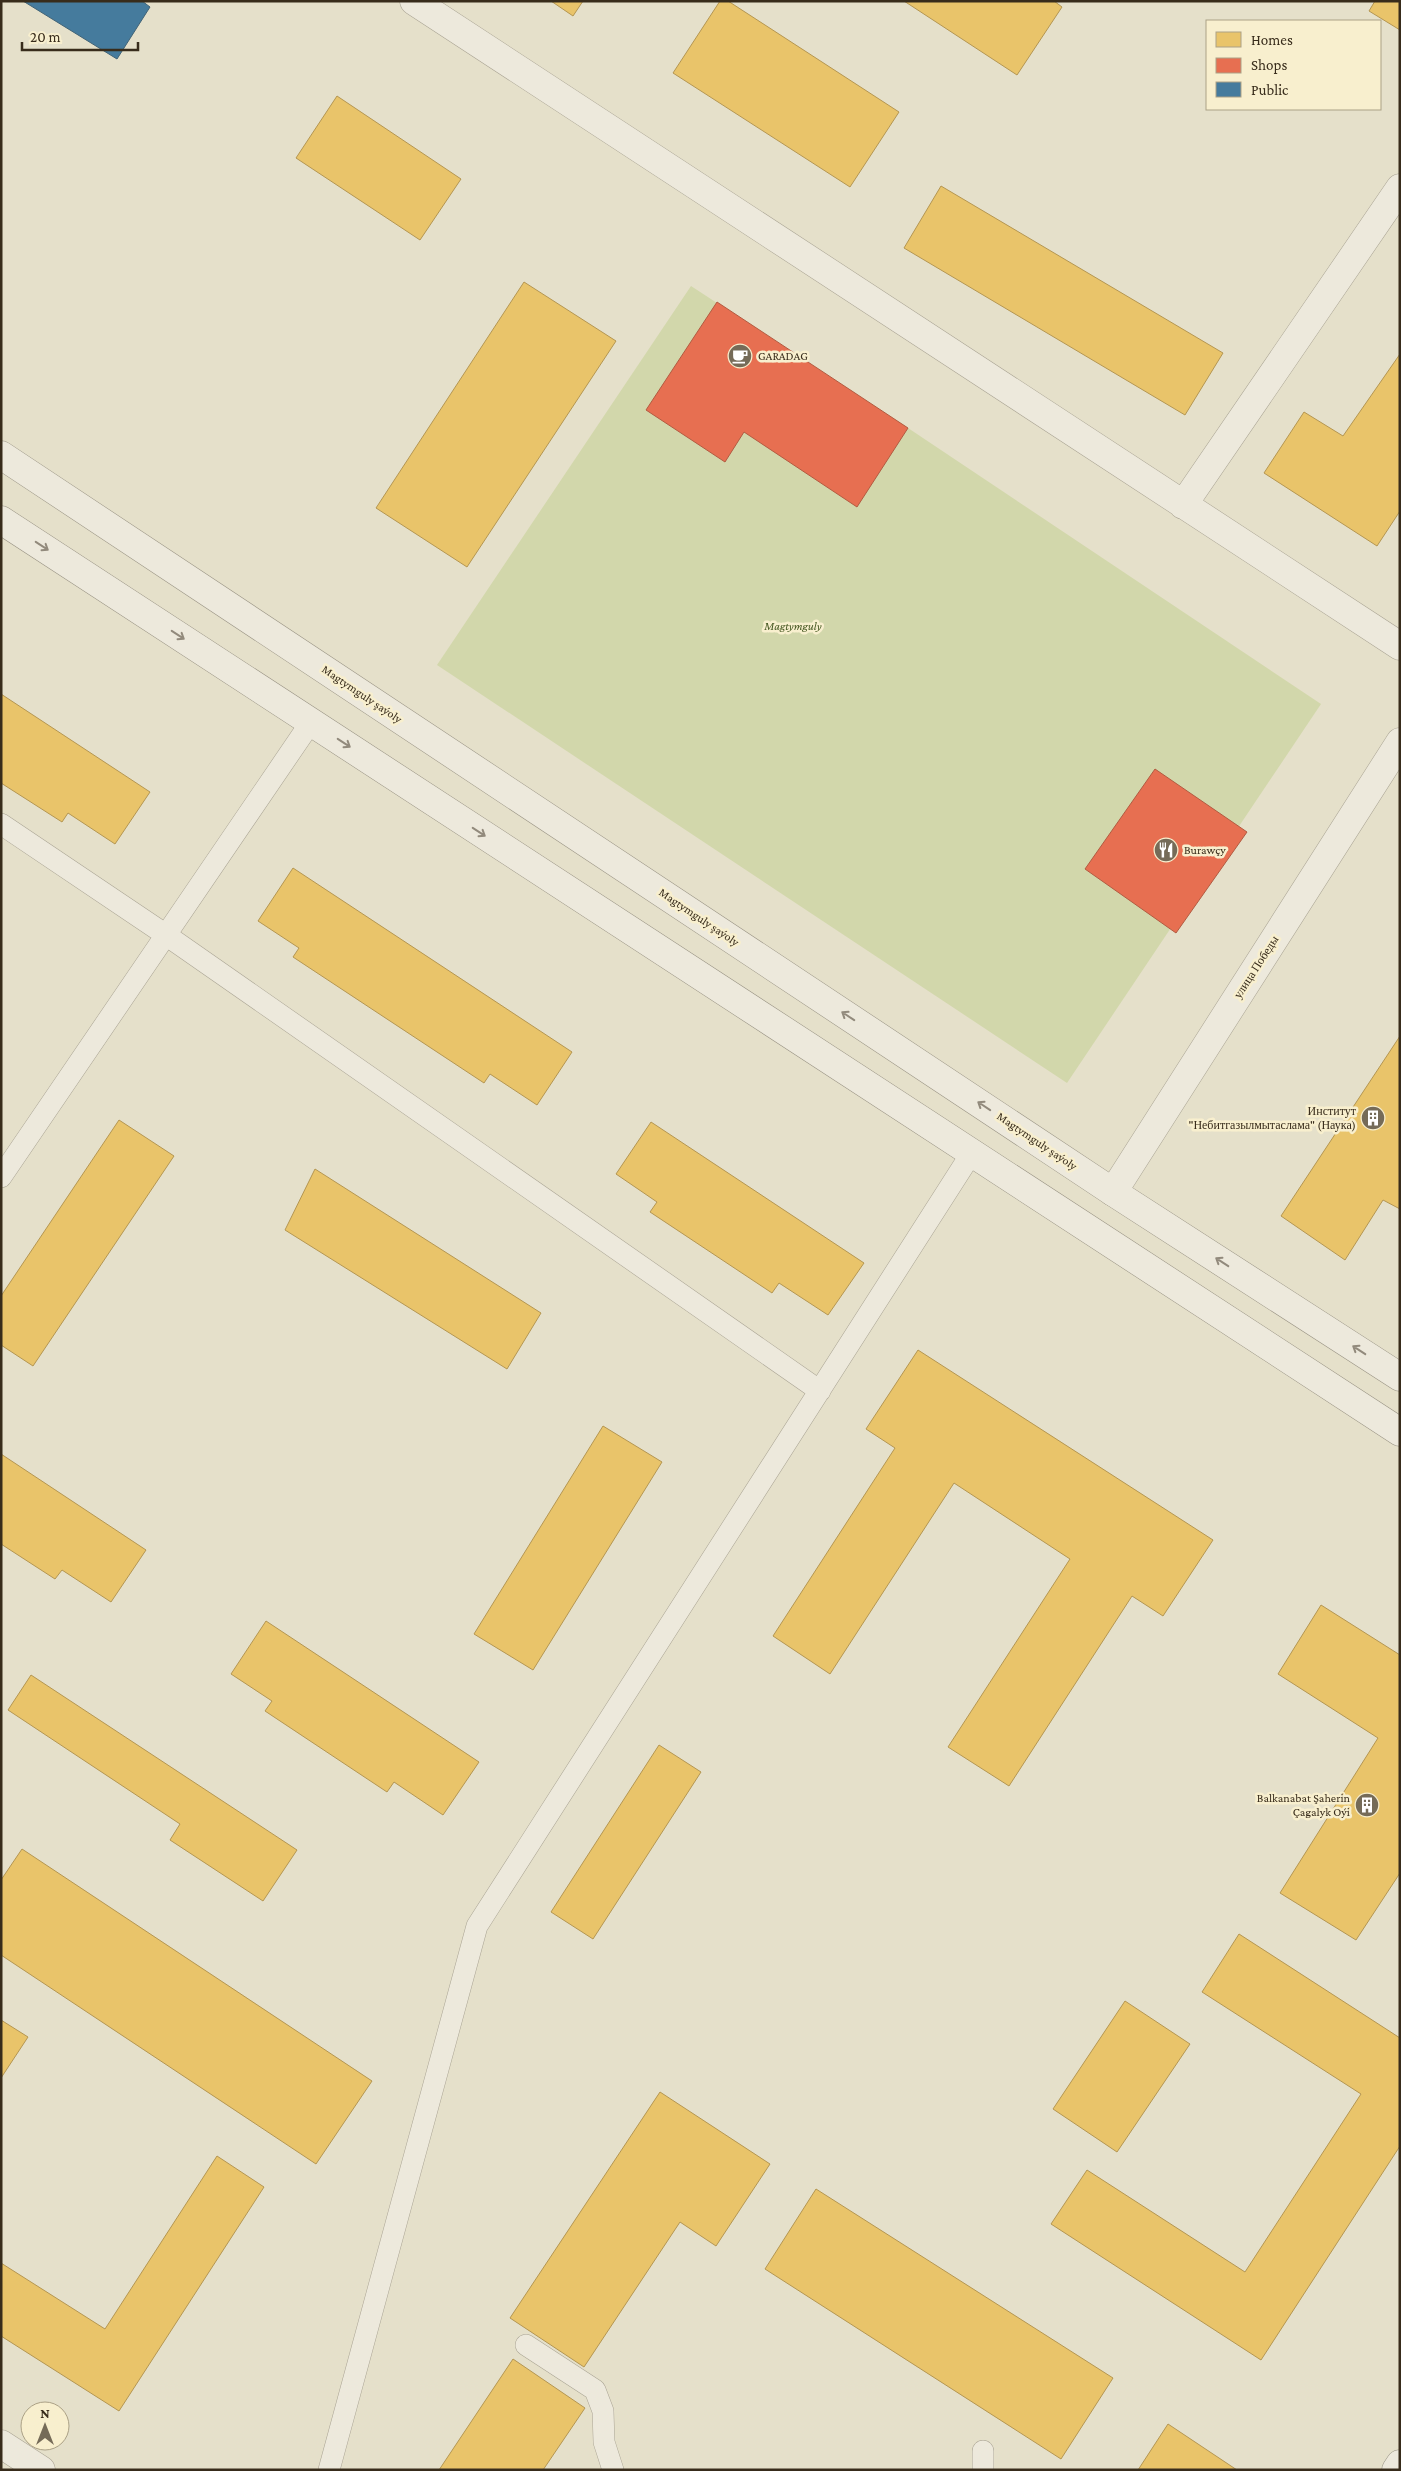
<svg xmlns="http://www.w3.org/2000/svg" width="1401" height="2471" font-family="'Crimson Pro',serif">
  <rect width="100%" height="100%" fill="#e5e0ca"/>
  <path fill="#d2d7ab" d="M691 286 908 428 1321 704 1067 1083 437 665Z"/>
  <path fill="#e9c46a" stroke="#b49652" d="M551 1H583L573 16Z
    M720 1H728L899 112 850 187 673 73Z
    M904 1H1054L1062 7 1017 75Z
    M1375 1H1400V30L1369 11Z
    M337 96 461 179 420 240 296 158Z
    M941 186 1223 353 1185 415 904 248Z
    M524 282 616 341 467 567 376 508Z
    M1400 354V511L1377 546 1264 473 1304 412 1343 436Z
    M1 694 150 792 115 844 68 813 62 822 1 783Z
    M293 868 572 1052 537 1105 490 1074 484 1083 293 957 299 948 258 921Z
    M1400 1036V1209L1383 1200 1345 1260 1281 1216Z
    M119 1120 174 1156 33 1366 1 1345V1296Z
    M651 1122 864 1263 828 1315 779 1283 772 1293 650 1212 657 1202 616 1174Z
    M315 1169 541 1313 507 1369 285 1230Z
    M918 1350 1213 1540 1163 1616 1132 1596 1009 1786 948 1747 1070 1559 954 1483 830 1674 773 1636 895 1448 866 1429Z
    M603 1426 662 1462 533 1670 474 1634Z
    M1 1454 146 1550 111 1602 62 1570 55 1579 1 1544Z
    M1321 1605 1400 1655V1873L1356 1940 1280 1893 1378 1738 1278 1674Z
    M266 1621 479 1762 443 1815 394 1782 387 1792 265 1711 272 1701 231 1674Z
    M31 1675 297 1850 263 1901 170 1840 180 1824 8 1710Z
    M659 1745 701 1772 593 1939 551 1912Z
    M22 1849 372 2081 316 2164 1 1955V1880Z
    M1239 1934 1400 2038V2146L1261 2360 1051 2224 1087 2170 1245 2272 1361 2094 1202 1992Z
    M1125 2001 1190 2044 1117 2152 1053 2109Z
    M1 2020 28 2037 1 2078Z
    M660 2092 770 2164 716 2246 680 2222 584 2367 510 2318Z
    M217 2156 264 2187 119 2411 1 2336V2263L105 2329Z
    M816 2189 1113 2378 1061 2459 765 2269Z
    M513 2359 585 2408 543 2470H439Z
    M1168 2424 1237 2470H1138Z"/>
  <path fill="#e76f51" stroke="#b25b41" d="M717 302 908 428 857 507 744 432 725 462 646 410Z
    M1155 769 1247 832 1176 933 1085 869Z"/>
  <path fill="#457b9d" stroke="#416376" d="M23 1H142L150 7 117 59Z"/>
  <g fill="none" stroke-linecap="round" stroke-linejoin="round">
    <g stroke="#aaa494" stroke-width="22">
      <path id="lane" d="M1 824 166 935 820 1391
        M1 1177 311 722
        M526 2345 595 2390 603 2411 604 2442 613 2470
        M329 2470 477 1926 971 1154
        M983 2470V2451"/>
    </g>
    <g stroke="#aaa494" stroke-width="29">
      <path id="street" d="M414 1 1400 646
        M1183 505 1400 188
        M1113 1192 1400 742
        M1 2444 41 2470"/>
    </g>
    <g stroke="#999384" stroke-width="29">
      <path id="secondary" d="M1 455 1113 1192 1400 1377
        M1 520 1400 1432
        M1396 2470 1400 2464"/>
    </g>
    <use href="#lane" stroke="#ede9dc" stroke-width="21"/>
    <use href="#street" stroke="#ede9dc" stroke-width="28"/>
    <use href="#secondary" stroke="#ede9dc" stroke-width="28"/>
  </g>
  <defs><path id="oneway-shaft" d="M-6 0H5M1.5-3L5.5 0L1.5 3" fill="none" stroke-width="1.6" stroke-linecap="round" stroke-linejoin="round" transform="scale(1.25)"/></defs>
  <g stroke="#928a7c">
    <use href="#oneway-shaft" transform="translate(42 546) rotate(33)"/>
    <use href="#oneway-shaft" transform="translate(178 635) rotate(33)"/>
    <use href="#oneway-shaft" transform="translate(344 743) rotate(33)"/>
    <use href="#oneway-shaft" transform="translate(479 832) rotate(33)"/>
    <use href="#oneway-shaft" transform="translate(848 1016) rotate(-146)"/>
    <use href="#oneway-shaft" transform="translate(984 1106) rotate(-146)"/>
    <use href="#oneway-shaft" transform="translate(1222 1262) rotate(-147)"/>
    <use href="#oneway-shaft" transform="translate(1359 1350) rotate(-147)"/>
  </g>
  <defs>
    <g id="cafe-disc" transform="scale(1.25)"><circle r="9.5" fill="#756b58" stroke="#f8efce"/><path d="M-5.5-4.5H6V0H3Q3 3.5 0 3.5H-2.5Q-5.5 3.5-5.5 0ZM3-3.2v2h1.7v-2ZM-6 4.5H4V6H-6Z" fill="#fff"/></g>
    <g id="restaurant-disc" transform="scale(1.25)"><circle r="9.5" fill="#756b58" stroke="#f8efce"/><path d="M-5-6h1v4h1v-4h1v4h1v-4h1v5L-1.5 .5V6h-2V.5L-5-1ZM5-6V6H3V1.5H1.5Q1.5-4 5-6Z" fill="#fff"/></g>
    <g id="building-disc" transform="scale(1.25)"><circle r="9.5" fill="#756b58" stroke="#f8efce"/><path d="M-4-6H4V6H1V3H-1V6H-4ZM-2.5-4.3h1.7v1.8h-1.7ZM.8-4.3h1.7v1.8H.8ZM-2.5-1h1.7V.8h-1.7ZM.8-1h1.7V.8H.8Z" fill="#fff"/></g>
  </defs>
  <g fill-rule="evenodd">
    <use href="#cafe-disc" x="740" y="356"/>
    <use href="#restaurant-disc" x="1166" y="850"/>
    <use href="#building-disc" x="1373" y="1118"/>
    <use href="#building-disc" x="1367" y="1805"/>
  </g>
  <g text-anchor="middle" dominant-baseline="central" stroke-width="5" stroke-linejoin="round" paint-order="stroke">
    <g font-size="12" fill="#382c1b" stroke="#f8efce" text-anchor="start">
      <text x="758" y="356">GARADAG</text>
      <text x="1184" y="850">Burawçy</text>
      <text x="1356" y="1111" text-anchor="end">Институт<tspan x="1356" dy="14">"Небитгазылмытаслама" (Наука)</tspan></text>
      <text x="1350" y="1798" text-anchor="end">Balkanabat Şaherin<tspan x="1350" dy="14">Çagalyk Oýi</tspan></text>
    </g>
    <g font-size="12" font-style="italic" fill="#445620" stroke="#f8efce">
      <text x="793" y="626">Magtymguly</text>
    </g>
    <g font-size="12" fill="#382c1b" stroke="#f8efce">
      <text transform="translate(362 694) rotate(34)">Magtymguly şaýoly</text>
      <text transform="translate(699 917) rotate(34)">Magtymguly şaýoly</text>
      <text transform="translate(1256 967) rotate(-57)">улица Победы</text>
      <text transform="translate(1037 1141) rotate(34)">Magtymguly şaýoly</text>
    </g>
  </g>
  <rect width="1401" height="2471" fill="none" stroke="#382c1b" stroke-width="5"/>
  <rect x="1206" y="20" width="175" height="90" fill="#f8efce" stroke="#aba186"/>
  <rect x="1216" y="32" width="25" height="15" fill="#e9c46a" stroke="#aba186"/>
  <text x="1251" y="45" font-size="15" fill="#382c1b">Homes</text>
  <rect x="1216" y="58" width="25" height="15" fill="#e76f51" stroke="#aba186"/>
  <text x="1251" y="70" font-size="15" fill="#382c1b">Shops</text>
  <rect x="1216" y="82" width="25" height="15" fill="#457b9d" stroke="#aba186"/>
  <text x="1251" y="95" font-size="15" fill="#382c1b">Public</text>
  <g transform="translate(45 2426)"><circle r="24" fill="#f8efce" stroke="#aba186"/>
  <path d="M0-4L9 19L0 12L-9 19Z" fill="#756b58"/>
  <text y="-8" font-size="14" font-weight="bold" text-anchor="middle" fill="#382c1b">N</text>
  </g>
  <path d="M22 42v8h116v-8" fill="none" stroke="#382c1b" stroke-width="2.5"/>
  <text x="30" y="42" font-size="15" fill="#382c1b" stroke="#f8efce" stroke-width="4" paint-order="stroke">20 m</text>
</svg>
